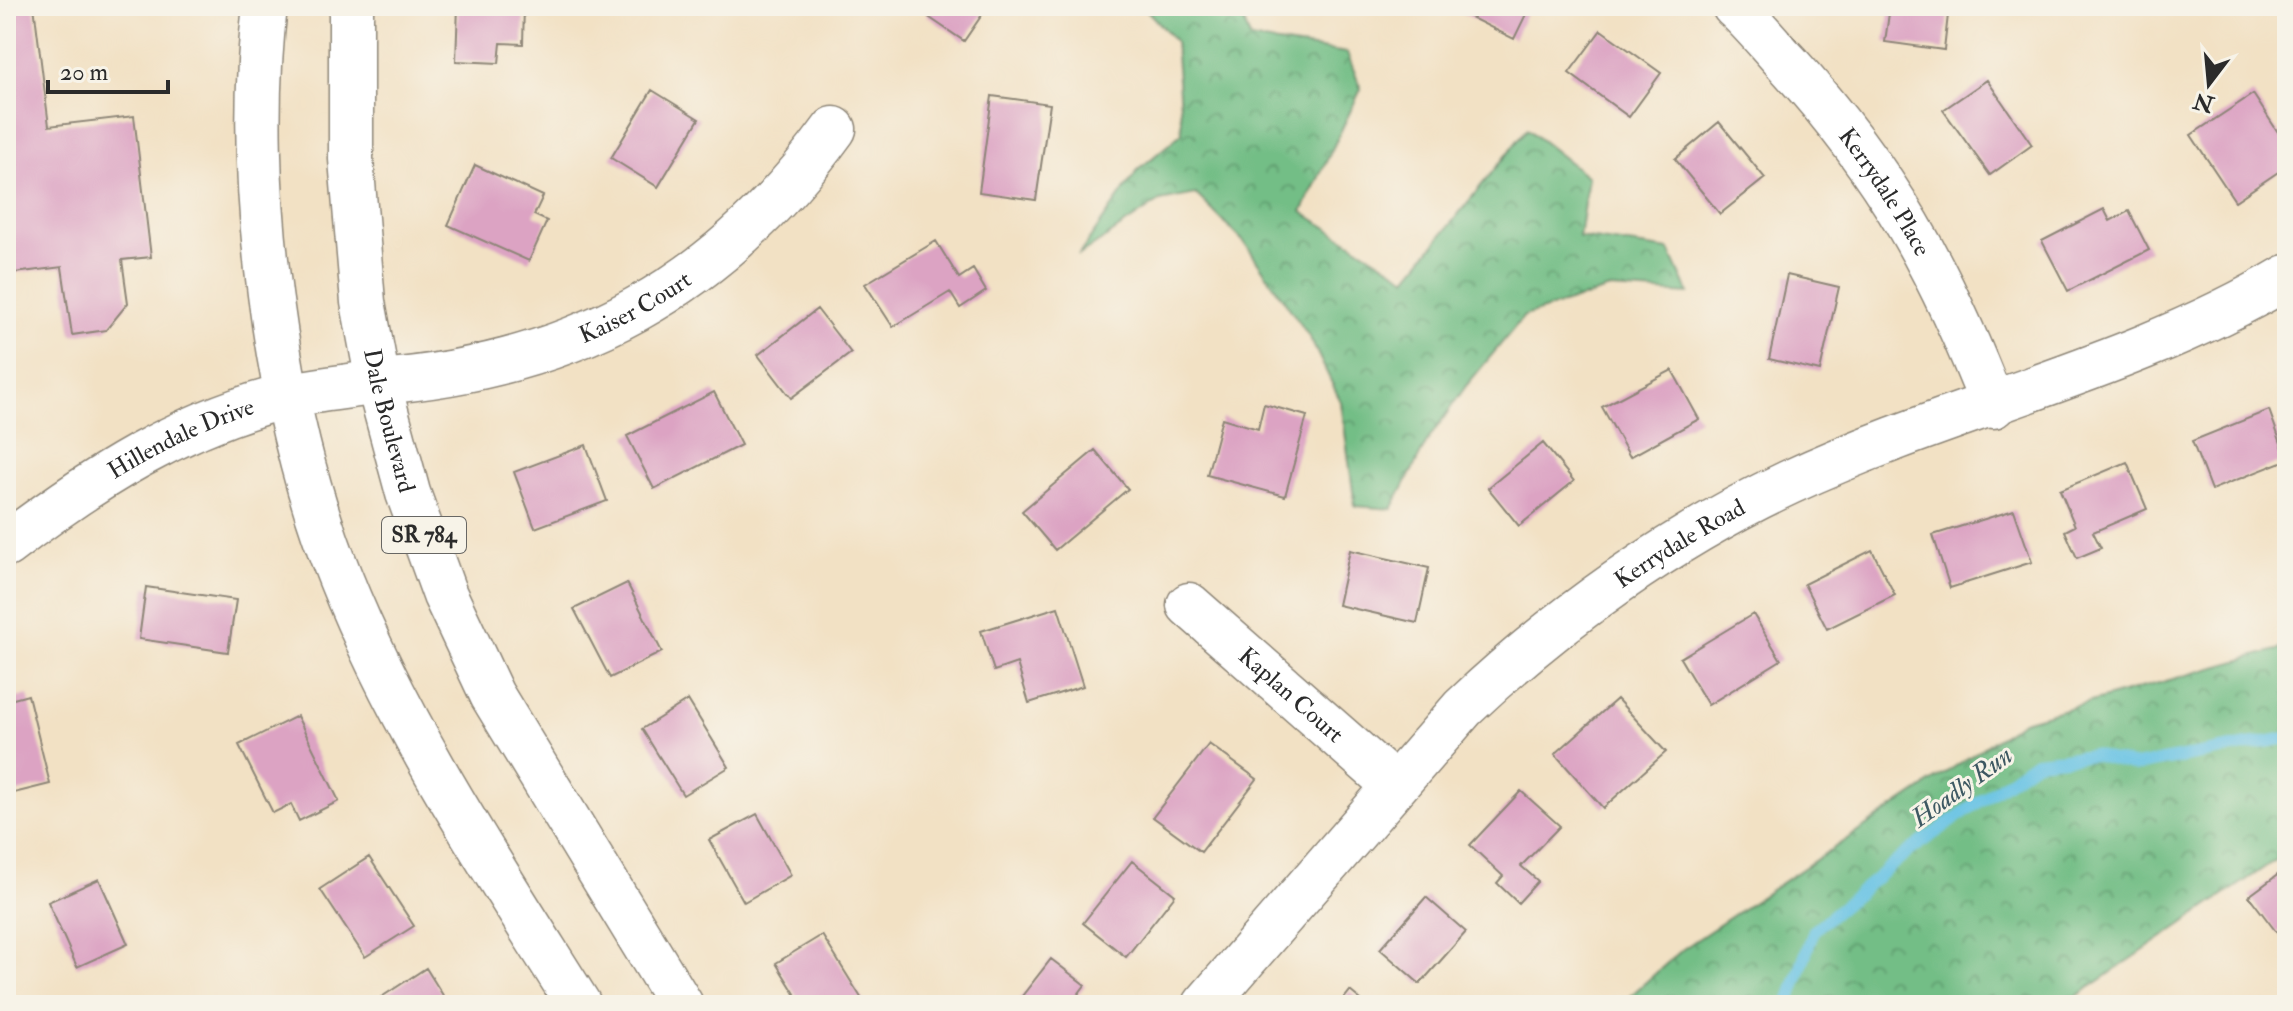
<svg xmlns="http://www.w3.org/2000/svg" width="2293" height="1011" font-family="'IM FELL Double Pica',serif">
  <defs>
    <pattern id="forest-crowns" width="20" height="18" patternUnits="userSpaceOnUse" patternTransform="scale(2)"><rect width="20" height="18" fill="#73be86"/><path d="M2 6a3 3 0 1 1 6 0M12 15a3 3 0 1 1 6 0" fill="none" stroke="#5f9b6e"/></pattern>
  </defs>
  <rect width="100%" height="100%" fill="#f7f3e8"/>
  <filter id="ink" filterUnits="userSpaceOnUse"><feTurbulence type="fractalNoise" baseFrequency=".0125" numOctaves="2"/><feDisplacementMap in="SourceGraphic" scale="16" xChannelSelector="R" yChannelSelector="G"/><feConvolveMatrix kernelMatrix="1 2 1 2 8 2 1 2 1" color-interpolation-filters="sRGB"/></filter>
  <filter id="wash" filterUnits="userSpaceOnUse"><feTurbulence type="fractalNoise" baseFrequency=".006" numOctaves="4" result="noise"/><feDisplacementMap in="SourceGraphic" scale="32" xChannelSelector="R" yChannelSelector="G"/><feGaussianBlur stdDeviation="1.8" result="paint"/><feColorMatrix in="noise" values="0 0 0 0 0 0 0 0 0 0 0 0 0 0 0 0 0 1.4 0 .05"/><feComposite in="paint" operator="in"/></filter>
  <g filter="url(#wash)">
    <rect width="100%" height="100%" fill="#f2e1c4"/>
    <path fill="url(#forest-crowns)" stroke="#4f7458" stroke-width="2" d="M1143 6H1239L1250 39 1347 53 1361 89 1302 212 1407 278 1527 129 1588 177 1579 237 1669 250 1689 294 1610 289 1524 316 1466 386 1428 440 1392 509 1355 506 1341 402 1310 338 1244 242 1196 194 1160 201 1078 256 1138 170 1182 133 1175 41Z
      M2287 647V852L2064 1005H1620L1683 949 2023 721Z"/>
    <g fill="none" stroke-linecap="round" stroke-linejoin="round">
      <path stroke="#66c2e4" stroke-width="12" d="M1788 1005 1814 930 1904 855 2036 761 2093 755 2135 766 2287 738"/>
    </g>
    <g id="blocks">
      <path fill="#dca3c3" d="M6 6H34L49 126 134 116 151 257 122 260 128 303 106 330 72 335 62 267 6 274Z
        M458 6H524L523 44 501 43 499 63 456 61Z
        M921 6H988L964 41 927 16 929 12Z
        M1293 6H1359L1358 13Z
        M1448 6H1530L1514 39Z
        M1890 6H1949L1944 50 1885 42Z
        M1601 30 1661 73 1629 117 1569 73Z
        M1987 80 2032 145 1990 175 1943 110Z
        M652 90 699 119 658 187 611 158Z
        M2253 94 2287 146V166L2235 201 2191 135Z
        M992 96 1050 104 1036 200 979 192Z
        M1719 122 1765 178 1720 214 1675 159Z
        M475 165 543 196 534 215 547 221 529 261 448 225Z
        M2104 209 2110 221 2129 211 2149 250 2068 291 2042 241Z
        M936 241 959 278 973 269 986 291 960 308 950 292 893 327 865 284Z
        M1787 275 1839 287 1820 371 1769 359Z
        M817 309 851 353 791 398 758 355Z
        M1672 370 1699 419 1630 457 1602 407Z
        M714 392 741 445 654 489 627 436Z
        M1264 404 1307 416 1285 496 1207 475 1222 418 1258 429Z
        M2269 410 2287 460 2211 490 2192 441Z
        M1543 443 1574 481 1519 526 1488 488Z
        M586 445 607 501 535 528 514 472Z
        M1095 450 1128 489 1055 550 1022 511Z
        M2127 462 2147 509 2093 532 2101 548 2077 558 2065 531 2075 526 2060 490Z
        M2014 510 2032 562 1950 588 1933 535Z
        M1350 550 1429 568 1417 623 1338 605Z
        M1872 550 1895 595 1827 629 1804 584Z
        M627 583 662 652 610 678 574 609Z
        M146 587 236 600 228 652 139 639Z
        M1058 607 1083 686 1029 703 1017 663 994 671 981 631Z
        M1753 614 1781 660 1708 705 1680 658Z
        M28 695 50 784 6 795V701Z
        M1617 699 1666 752 1603 808 1555 754Z
        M688 700 729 767 683 795 642 729Z
        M297 716 339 801 299 821 291 804 273 813 239 745Z
        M1209 744 1257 779 1201 852 1153 817Z
        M1521 791 1560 826 1521 866 1538 881 1518 903 1497 883 1503 876 1470 845Z
        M757 814 791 875 744 902 709 840Z
        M369 857 414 926 365 957 320 889Z
        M1132 861 1175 895 1126 957 1083 923Z
        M2287 868V926L2277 933 2249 896Z
        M99 879 128 944 77 967 48 902Z
        M1426 897 1466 932 1420 984 1380 949Z
        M822 935 865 1004 863 1005H802L776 963Z
        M1051 959 1085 985 1070 1005H1015Z
        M426 968 449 1005H384L380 998Z
        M1350 991 1367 1005H1339Z"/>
    </g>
  </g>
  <g filter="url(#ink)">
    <use href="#blocks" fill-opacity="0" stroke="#8e8678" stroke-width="2"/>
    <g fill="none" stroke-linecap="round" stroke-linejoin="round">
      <g stroke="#8e8678" stroke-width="47">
        <g id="street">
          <path id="s1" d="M1734 6C1753 23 1770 45 1788 64 1887 173 1940 269 1993 406"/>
          <path id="s2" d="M378 382C574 366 719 288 834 129"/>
          <path id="s3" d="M1189 605 1394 785"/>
          <path id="s4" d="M1205 1005 1463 708C1558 618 1672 537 1790 482 1953 406 2131 370 2287 277"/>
        </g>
      </g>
      <g stroke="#8e8678" stroke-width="47">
        <g id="secondary">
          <path id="s5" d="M6 545C91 480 181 422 287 396 317 389 348 387 378 382"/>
        </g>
      </g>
      <g stroke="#8e8678" stroke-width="47">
        <g id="primary">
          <path d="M265 6C244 179 275 416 340 577 400 728 493 868 579 1005"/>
          <path id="s6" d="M351 6V159L363 302 378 382 408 493 445 595 492 695 681 1005"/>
        </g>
      </g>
      <use href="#street" stroke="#fff" stroke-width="44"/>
      <use href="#secondary" stroke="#fff" stroke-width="44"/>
      <use href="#primary" stroke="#fff" stroke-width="44"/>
    </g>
  </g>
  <g text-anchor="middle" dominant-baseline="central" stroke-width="6" stroke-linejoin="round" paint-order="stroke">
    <rect fill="#f7f3e8" stroke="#686764" stroke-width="2" x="382" y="517" width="84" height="36" rx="6"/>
    <g font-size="22" font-weight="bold" fill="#2b2b2b">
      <text x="424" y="535">SR 784</text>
    </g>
    <g font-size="24" fill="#2b2b2b" stroke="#f7f3e8">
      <text stroke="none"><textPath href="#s1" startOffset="240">Kerrydale Place</textPath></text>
      <text stroke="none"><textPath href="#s2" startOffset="270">Kaiser Court</textPath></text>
      <text stroke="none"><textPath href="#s6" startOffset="418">Dale Boulevard</textPath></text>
      <text stroke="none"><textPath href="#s5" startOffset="206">Hillendale Drive</textPath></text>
      <text stroke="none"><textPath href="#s4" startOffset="666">Kerrydale Road</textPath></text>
      <text stroke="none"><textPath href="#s3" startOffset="136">Kaplan Court</textPath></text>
    </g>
    <g font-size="26" font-style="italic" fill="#3d5862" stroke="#f7f3e8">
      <text transform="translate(1962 787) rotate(-36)">Hoadly Run</text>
    </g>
  </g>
  <rect width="2293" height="1011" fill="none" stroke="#f7f3e8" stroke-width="32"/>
  <g transform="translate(2209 84) rotate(196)" stroke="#f7f3e8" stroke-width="6" paint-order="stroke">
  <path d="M0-6L14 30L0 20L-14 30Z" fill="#2b2b2b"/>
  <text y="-12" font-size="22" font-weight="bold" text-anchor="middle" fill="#2b2b2b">N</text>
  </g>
  <path d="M48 80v12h120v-12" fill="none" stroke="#2b2b2b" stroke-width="4"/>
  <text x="60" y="80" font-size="24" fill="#2b2b2b" stroke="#f7f3e8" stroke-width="6" paint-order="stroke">20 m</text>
</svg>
